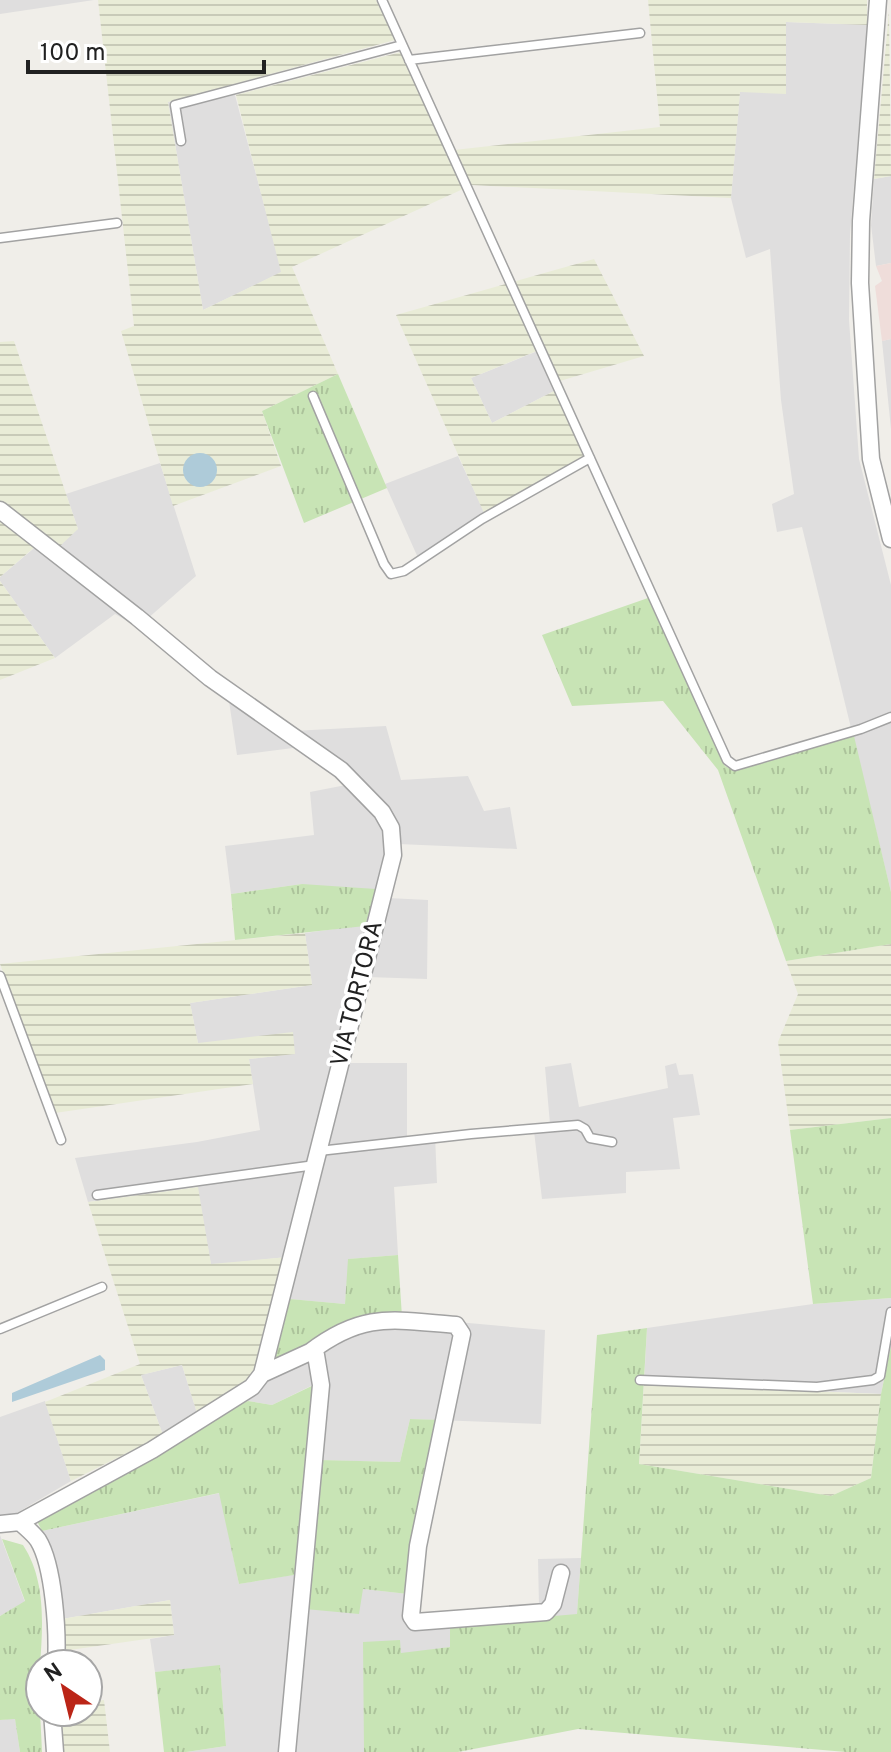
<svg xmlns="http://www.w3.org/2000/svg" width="891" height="1752" font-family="Overpass,sans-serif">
  <defs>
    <pattern id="farmland-rules" width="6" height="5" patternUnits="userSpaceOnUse" patternTransform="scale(2)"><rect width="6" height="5" fill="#e9ecd7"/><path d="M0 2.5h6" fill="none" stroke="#c8cab8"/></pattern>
    <pattern id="grass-tufts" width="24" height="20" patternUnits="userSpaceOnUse" patternTransform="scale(2)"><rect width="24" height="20" fill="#c8e4b5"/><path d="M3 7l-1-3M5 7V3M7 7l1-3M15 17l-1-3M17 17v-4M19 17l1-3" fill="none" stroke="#acc39b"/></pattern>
  </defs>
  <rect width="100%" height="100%" fill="#f0eee9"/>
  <path fill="#dfdede" d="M0 0H94L0 14Z
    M786 22 867 25 850 235 849 320 859 459 891 585V892L802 527 777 532 772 504 794 494 781 400 770 249 746 258 731 198 740 91Z
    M232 84 282 272 203 310 168 102Z
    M891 176V263L876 266 871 225 874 179Z
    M891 339V429L882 341Z
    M545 348 560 381 554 391 492 423 471 378Z
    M458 456 487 518 419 560 385 484Z
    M160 463 196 576 138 627 115 614 55 658 0 581V577L46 538 78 529 66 494Z
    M237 690 293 731 386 726 401 780 468 776 484 811 510 807 517 849 398 844 388 898 428 900 427 979 367 977 347 1063H407V1137L435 1135 437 1183 394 1187 398 1255 349 1259 345 1304 278 1298 287 1257 211 1265 197 1187 88 1202 75 1158 197 1142 260 1130 249 1059 295 1054 198 1043 190 1003 312 985 305 933 365 925 302 884 231 894 225 846 314 835 310 792 346 785 293 748 237 755 229 701Z
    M571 1063 579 1107 668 1088 665 1066 676 1063 679 1075 693 1074 700 1115 673 1118 680 1169 626 1172V1193L542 1199 534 1131 550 1124 545 1067Z
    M891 1298V1346L881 1394 644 1384 647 1328 813 1304Z
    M402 1317 545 1330 541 1424 410 1419 400 1462 310 1460 317 1383 272 1405 248 1401 273 1367Z
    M182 1365 197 1413 163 1435 141 1375Z
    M45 1401 71 1481 15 1514 0 1516V1417Z
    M220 1493 239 1584 309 1572 363 1589 418 1595 416 1614 539 1606 538 1559 581 1558 577 1615 450 1625 451 1647 401 1654 364 1642V1752H186L226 1746 220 1666 155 1672 150 1639 174 1635 170 1600 62 1619 56 1575 42 1531Z
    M0 1535 25 1602 0 1616Z
    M15 1718 20 1752H0V1720Z"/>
  <path fill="#efddda" d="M891 263V339L882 341 875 286 882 281 876 266Z"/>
  <path fill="url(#farmland-rules)" d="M98 0H376L395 40 168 102 203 310 281 272 236 95 401 52 463 189 292 267 338 374 262 411 281 466 173 506 121 331 134 326Z
    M648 0H867V25L786 22V94L740 92 731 198 471 185 454 150 660 127Z
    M889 11 891 176 874 179Z
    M594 259 644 356 560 381 544 348 471 378 492 423 554 391 586 456 484 513 396 315Z
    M14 341 78 529 59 547 0 504V342Z
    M0 519 37 545 0 577Z
    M0 581 55 658 0 680Z
    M305 933 312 985 190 1003 198 1043 293 1032 295 1054 249 1059 253 1084 55 1113 0 964Z
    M891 944V1118L790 1130 778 1042 798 994 786 961Z
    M198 1187 211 1264 288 1257 257 1367 245 1382 197 1413 182 1365 141 1375 163 1435 71 1481 45 1402 140 1364 88 1202Z
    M644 1384 881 1394 871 1478 831 1496 639 1464Z
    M170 1600 174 1635 63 1651 62 1619Z
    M104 1700 110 1752H63L61 1712H88V1702Z"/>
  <path fill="url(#grass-tufts)" d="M338 374 387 488 304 523 262 411Z
    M648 598 725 766 734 771 854 736 891 892V944L786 961 718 770 663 701 572 706 542 635Z
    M302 884 376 889 365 926 235 940 231 894Z
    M891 1118V1298L813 1304 790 1130Z
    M398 1255 402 1317 273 1367 290 1299 345 1304 348 1259Z
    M647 1328 639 1464 831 1496 871 1478 881 1394 891 1346V1752H846L578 1729 458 1752H364L363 1642 400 1640 401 1653 450 1647V1625L577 1614 597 1335Z
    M318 1383 300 1574 239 1584 219 1493 42 1531 37 1521 234 1407 248 1401 272 1405Z
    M410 1419 443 1420 408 1594 363 1589 359 1614 305 1609 319 1460 400 1462Z
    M2 1539 23 1545C46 1580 43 1625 40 1665 38 1694 41 1723 42 1752H20L15 1719 0 1720V1616L25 1601Z
    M220 1665 226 1746 186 1752H164L155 1672Z"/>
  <path fill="#aecbd9" d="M183 470a17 17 0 1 1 34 0a17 17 0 1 1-34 0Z
    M100 1355 105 1360V1370L12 1402V1393Z"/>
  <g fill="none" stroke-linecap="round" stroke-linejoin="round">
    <g stroke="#a2a2a2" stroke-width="11">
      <path id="lane" d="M382 0 727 760 735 766 861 729 891 717
        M409 60 640 33
        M181 141 175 105 402 45
        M0 238 117 223
        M313 396 384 564 391 574 404 571 482 519 590 458
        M0 976 61 1140
        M319 1151 471 1134 578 1125 585 1129 590 1138 612 1142
        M97 1195 315 1165
        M0 1329 102 1287
        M640 1380 817 1387 873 1380 880 1376 891 1312"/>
    </g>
    <g stroke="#a2a2a2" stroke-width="19">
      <path id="street" d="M878 0 861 221 860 283 871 459 891 539
        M0 510 137 617 210 678 341 770 382 812 391 828 393 855 262 1374 252 1387 152 1450 20 1522 0 1524
        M310 1352C364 1311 393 1320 456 1325L462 1334 418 1546 411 1616 415 1622 546 1612 553 1604 561 1573
        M262 1374 310 1352 316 1355 321 1385 287 1752
        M20 1522C25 1527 33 1533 38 1540 54 1566 58 1633 56 1664
        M52 1712 55 1752"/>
    </g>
    <use href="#lane" stroke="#fff" stroke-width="8"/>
    <use href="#street" stroke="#fff" stroke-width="16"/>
  </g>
  <g text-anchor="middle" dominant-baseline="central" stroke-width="7" stroke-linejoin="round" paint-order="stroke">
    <g font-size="24" fill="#212121" stroke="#fff">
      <text transform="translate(358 994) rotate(-76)">VIA TORTORA</text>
    </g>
  </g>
  <g transform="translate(64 1688) rotate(325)"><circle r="38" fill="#ffffff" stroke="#a6a6a6" stroke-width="2"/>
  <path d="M0-6L14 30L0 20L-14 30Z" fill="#bb2517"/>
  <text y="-12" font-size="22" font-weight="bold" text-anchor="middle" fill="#212121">N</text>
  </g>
  <path d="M28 60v12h236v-12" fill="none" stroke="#212121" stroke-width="4"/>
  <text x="40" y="60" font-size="24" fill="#212121" stroke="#ffffff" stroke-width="6" paint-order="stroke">100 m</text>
</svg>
